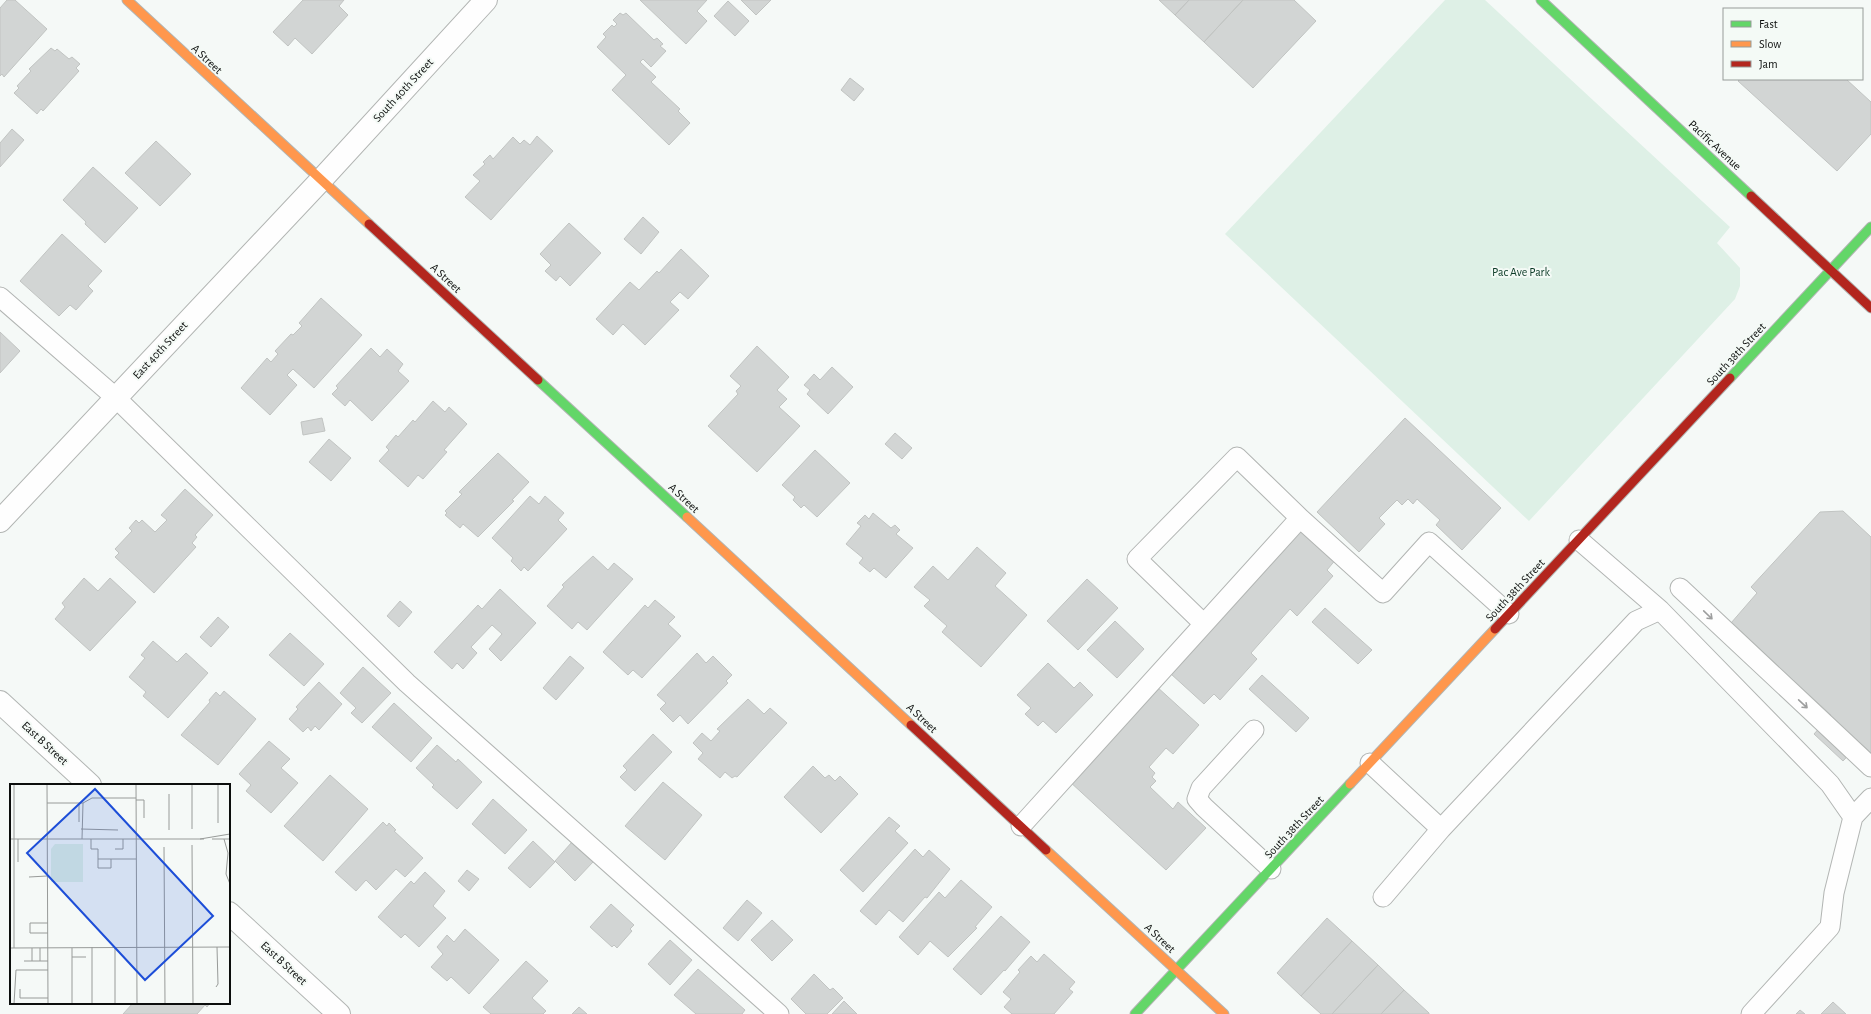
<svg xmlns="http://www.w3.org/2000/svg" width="1871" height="1014" font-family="'Alegreya Sans',sans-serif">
  <rect width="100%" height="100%" fill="#f5f9f7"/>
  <path fill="#def0e6" d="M1445 0H1485L1730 227 1717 243 1740 268V286L1735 299 1529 521 1225 234Z"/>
  <path fill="#d2d5d4" stroke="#c1c4c2" d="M7 0H15L47 29 4 77 2 74 0 76V8Z
    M303 0H344L339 6 348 15 312 54 295 38 288 46 273 32Z
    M640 0H707L697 11 707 21 686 44Z
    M741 0H771L756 15Z
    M1159 0H1189L1175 15Z
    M1189 0H1243L1204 42 1175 15Z
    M1243 0H1294L1316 21 1253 88 1204 42Z
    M728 1 749 21 735 36 714 16Z
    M620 13 623 15 626 13 654 40 657 38 663 44 660 46 666 51 651 67 643 59 640 62 656 77 651 82 680 109 678 111 690 123 669 145 612 90 626 75 597 47 606 37 603 34 612 25 614 27 617 24 613 20Z
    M51 48 55 51 57 49 69 59 72 57 80 64 76 68 79 71 43 111 41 109 37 114 14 93 19 88 17 86 31 71 29 69Z
    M850 78 864 89 854 101 841 90Z
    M1740 79H1846L1871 102V134L1837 171 1738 81Z
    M12 129 24 140 0 167V143Z
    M537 136 553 151 491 220 465 197 480 181 473 175 485 164 483 162 490 155 493 159 513 137 520 144 524 140 530 145Z
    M156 141 191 174 160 206 125 173Z
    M93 167 138 208 105 243 85 224 86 222 63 200Z
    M643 217 659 232 641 254 624 239Z
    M569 223 601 253 570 286 560 276 556 281 545 271 551 265 540 254Z
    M62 234 102 271 88 286 93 291 76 310 70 305 59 316 20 281Z
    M681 249 709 276 688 299 680 292 670 302 679 310 645 345 623 324 613 335 596 319 630 282 639 290 657 271 659 273Z
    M321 298 362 335 314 388 293 369 287 375 297 385 270 415 241 388 267 358 271 362 278 354 275 351 291 334 293 335 302 326 299 323Z
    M0 332 20 351 0 373Z
    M757 346 789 377 777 390 787 399 779 407 800 426 757 472 708 426 738 394 736 391 741 386 730 376Z
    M371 348 380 357 387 349 403 364 398 371 409 381 372 421 350 400 345 406 332 394 338 388 336 386Z
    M832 367 853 387 828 414 807 394 810 390 804 385 814 374 820 380Z
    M433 401 445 412 449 407 467 424 444 450 447 452 423 479 418 475 408 487 379 461 389 450 386 447 396 435 398 437 413 420 415 422Z
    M322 418 325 431 303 435 301 422Z
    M1405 418 1501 508 1462 550 1436 525 1440 520 1417 499 1413 504 1408 499 1402 505 1397 500 1379 518 1385 524 1359 552 1317 512Z
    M895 433 912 448 902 459 885 444Z
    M329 439 351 458 331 481 309 462Z
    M815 450 850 483 817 517 804 505 801 508 793 500 795 497 782 485Z
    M498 453 529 482 512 500 514 501 478 537 463 524 460 528 445 515 447 513 445 511 462 494 459 492Z
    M185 489 213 515 195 535 197 537 192 543 196 547 154 593 115 557 119 553 115 549 132 531 129 528 136 520 139 523 142 520 155 532 167 520 161 515Z
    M530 496 539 504 545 496 564 513 558 520 567 529 528 571 524 567 521 571 511 561 513 558 492 538Z
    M1843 511 1871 537V753L1860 743 1843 761 1814 734 1831 715 1731 623 1757 593 1751 587 1820 512Z
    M873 513 891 528 895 525 900 530 896 534 913 548 886 578 874 568 870 572 859 563 863 558 846 544 861 526 857 523 865 515 869 519Z
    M1303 527 1337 558 1327 570 1333 576 1297 616 1290 609 1251 653 1257 659 1220 700 1214 694 1204 704 1171 674Z
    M977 547 1006 573 995 586 1027 615 981 667 942 632 947 626 924 606 930 600 914 587 933 566 948 580Z
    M593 556 608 570 614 563 633 579 587 630 578 622 572 629 547 606 564 587 562 585Z
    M84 578 98 591 110 578 136 602 90 651 55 619 65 607 62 603Z
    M1087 579 1118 608 1078 650 1047 621Z
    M500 589 536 623 501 661 489 649 502 634 492 625 471 647 477 653 463 669 457 663 452 669 434 652 478 605 482 609Z
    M655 600 675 617 668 624 681 636 642 678 633 670 628 675 603 652 645 605 648 608Z
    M400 601 412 612 399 627 387 616Z
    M1325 608 1372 650 1358 664 1312 622Z
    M218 617 229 627 211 647 200 637Z
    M1115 621 1144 649 1117 678 1087 650Z
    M290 633 324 664 304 686 269 655Z
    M153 641 177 662 186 653 208 673 168 718 143 696 146 692 129 677 145 658 141 655Z
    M697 653 706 663 713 656 732 675 726 681 728 683 688 724 680 715 673 722 660 709 666 703 657 695Z
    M570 656 584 668 556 700 543 688Z
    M1048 663 1074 688 1080 682 1093 695 1056 733 1043 721 1038 726 1025 714 1031 708 1017 695Z
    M363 667 391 693 362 723 351 713 356 708 340 693Z
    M1262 675 1309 718 1296 732 1249 689Z
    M319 682 342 704 319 730 315 726 311 731 308 727 303 732 289 719 298 709 296 707Z
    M1156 686 1199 725 1173 754 1166 748 1149 767 1155 773 1152 777 1156 781 1150 787 1173 809 1178 802 1206 828 1166 870 1069 781Z
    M224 691 256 719 218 765 181 735 210 702 209 700 216 692 220 696Z
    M748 699 764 714 770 708 787 723 737 777 735 776 732 778 725 772 720 778 698 759 703 753 693 743 702 733 711 741 720 731 717 729Z
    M394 703 432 738 411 762 372 727Z
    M653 734 672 752 635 791 620 777 627 770 623 766Z
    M269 741 290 759 281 768 298 783 271 813 246 791 251 785 239 774Z
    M437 745 456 762 458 759 482 782 457 809 432 787 434 785 416 768Z
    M813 766 825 778 829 775 835 781 840 776 858 794 821 833 784 797Z
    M330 775 368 809 323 861 284 826Z
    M663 782 702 815 665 860 625 826Z
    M493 799 527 830 505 854 472 824Z
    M889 817 900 826 895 831 908 843 863 892 840 870Z
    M383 822 387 826 389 823 396 830 394 831 423 858 405 877 396 869 376 890 366 880 356 891 335 872Z
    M533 841 555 862 530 888 508 868Z
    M572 842 593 862 575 881 555 861Z
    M915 849 923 857 929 850 950 869 927 898 925 897 903 922 889 910 876 925 860 911Z
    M467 870 479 879 469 891 458 881Z
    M425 872 445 891 433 906 446 918 419 947 405 934 401 938 378 917 411 881 414 884Z
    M961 880 992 907 975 927 977 928 948 957 930 941 918 955 899 937 939 892 945 898Z
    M747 900 762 913 738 941 723 928Z
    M611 904 634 925 630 929 632 931 617 948 614 945 612 947 590 927Z
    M1001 916 1030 942 1005 971 1004 970 981 995 953 969Z
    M1327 918 1352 941 1301 996 1277 973Z
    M772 920 793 940 772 961 751 940Z
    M465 929 499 960 469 994 451 977 447 981 431 967 443 954 437 947 447 935 454 942Z
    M670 940 692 960 670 985 648 964Z
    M1352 941 1378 965 1332 1014H1321L1301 996Z
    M1044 954 1075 982 1069 989 1073 992 1054 1014H1012L1004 1007 1011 999 1003 992 1020 972 1018 970 1031 956 1037 962Z
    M526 961 548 981 532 998 546 1011 543 1014H491L483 1007Z
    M1378 965 1404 990 1381 1014H1332Z
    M698 969 745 1010 742 1014H696L674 995Z
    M814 974 830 990 833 988 843 998 827 1014H806L791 999Z
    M1404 990 1429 1013V1014H1381Z
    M844 1001 857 1014H832Z
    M1833 1002 1846 1014H1821Z
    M133 1003H210L207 1007 205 1005 197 1014H123Z
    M579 1007 587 1014H572Z
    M1800 1010 1805 1014H1796Z"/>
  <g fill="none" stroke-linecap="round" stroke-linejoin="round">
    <g stroke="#b2b5b3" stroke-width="21">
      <path id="lane" d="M0 297 115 397 407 683 779 1014
        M1579 540 1660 610 1830 784 1853 817
        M1680 588 1871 767
        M1204 624 1137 559 1237 457 1300 518
        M1254 730 1201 788 1197 799 1204 807 1271 869
        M1370 763 1441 829
        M1021 826 1300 518 1383 593 1429 542 1509 614
        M1383 897 1441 829 1636 621 1660 610
        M1751 1014 1830 927 1834 893 1853 817 1871 798"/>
    </g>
    <g stroke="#b2b5b3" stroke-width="24">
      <path id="street" d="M0 521 321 180 486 0
        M0 702 90 785
        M229 913 339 1014"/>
    </g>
    <g stroke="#b2b5b3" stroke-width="11">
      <path id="fast" d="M1541 0 1751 196
        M1730 378 1871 227
        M538 380 687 517
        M1135 1014 1350 784"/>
    </g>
    <g stroke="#b2b5b3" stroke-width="11">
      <path id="slow" d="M127 0 369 224
        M687 517 911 725
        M1350 784 1495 629
        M1046 850 1224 1014"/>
    </g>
    <g stroke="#b2b5b3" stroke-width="11">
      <path id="jam" d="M1751 196 1871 308
        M369 224 538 380
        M1495 629 1730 378
        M911 725 1046 850"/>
    </g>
    <use href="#lane" stroke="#fefefe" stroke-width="19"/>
    <use href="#street" stroke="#fefefe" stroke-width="22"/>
    <use href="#fast" stroke="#63d668" stroke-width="9"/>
    <use href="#slow" stroke="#ff974d" stroke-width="9"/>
    <use href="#jam" stroke="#b3261e" stroke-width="9"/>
  </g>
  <defs><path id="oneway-shaft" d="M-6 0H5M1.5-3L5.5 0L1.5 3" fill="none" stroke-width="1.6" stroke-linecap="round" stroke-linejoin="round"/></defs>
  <g stroke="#9d9e9e">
    <use href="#oneway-shaft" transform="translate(1708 615) rotate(44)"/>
    <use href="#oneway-shaft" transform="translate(1803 704) rotate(43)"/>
  </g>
  <g text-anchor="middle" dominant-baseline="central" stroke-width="4" stroke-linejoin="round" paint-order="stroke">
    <g font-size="12" fill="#0c0e0d" stroke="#f4faf6">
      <text transform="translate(207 59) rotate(43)">A Street</text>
      <text transform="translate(403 90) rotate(-47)">South 40th Street</text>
      <text transform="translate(1715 145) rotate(43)">Pacific Avenue</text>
      <text transform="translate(446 278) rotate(43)">A Street</text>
      <text transform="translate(160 350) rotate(-47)">East 40th Street</text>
      <text transform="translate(1736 354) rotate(-47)">South 38th Street</text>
      <text transform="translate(684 498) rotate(43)">A Street</text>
      <text transform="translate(1515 590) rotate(-47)">South 38th Street</text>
      <text transform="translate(922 718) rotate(43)">A Street</text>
      <text transform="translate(45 743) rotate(43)">East B Street</text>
      <text transform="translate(1294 827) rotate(-47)">South 38th Street</text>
      <text transform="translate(1160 938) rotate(43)">A Street</text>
      <text transform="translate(284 963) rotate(43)">East B Street</text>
    </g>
    <g font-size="12" fill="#0b3a26" stroke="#f4faf6">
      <text x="1521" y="272">Pac Ave Park</text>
    </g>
  </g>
  <g transform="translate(10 784)">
    <rect width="220" height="220" fill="#f5f9f7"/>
    <path d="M45 60H73V98H41V65Z" fill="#def0e6"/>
    <path fill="none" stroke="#989b99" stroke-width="1" d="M4 0V164M37 0 38 220M126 0 127 220M182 0V45M208 0V39M159 10V46M126 16H134V34M37 19H73L82 14H126M69 19V38M71 45 108 46M0 55H194M8 55V78M72 55 73 19M81 55V65H88V75H126M190 55 220 50M202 55H220M214 55 218 69 216 90 220 100M182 61 183 220M154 63 155 220M105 65H113V55M88 75V84H101V75M19 93 37 92M38 139H20V149H38M82 163V220M105 163V220M0 164 220 163M22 164V177M30 164V177M62 164V220M62 173H76M14 177H38M206 203 208 200 207 163M10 205V214H38M4 220 6 186H38"/>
    <path fill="#1d4ed8" fill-opacity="0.15" stroke="#1d4ed8" stroke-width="2" d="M85 5 203 132 135 196 17 69Z"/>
    <rect width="220" height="220" fill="none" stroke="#0c0e0d" stroke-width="2"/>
  </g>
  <rect x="1723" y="8" width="140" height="72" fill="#f4faf6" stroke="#979c99"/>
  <rect x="1731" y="21" width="20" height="6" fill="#63d668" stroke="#979c99"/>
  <text x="1759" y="28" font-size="12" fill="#0c0e0d">Fast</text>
  <rect x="1731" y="41" width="20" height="6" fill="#ff974d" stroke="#979c99"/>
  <text x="1759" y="48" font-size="12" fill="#0c0e0d">Slow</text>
  <rect x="1731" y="61" width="20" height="6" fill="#b3261e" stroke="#979c99"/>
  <text x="1759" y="68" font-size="12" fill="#0c0e0d">Jam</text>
</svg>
